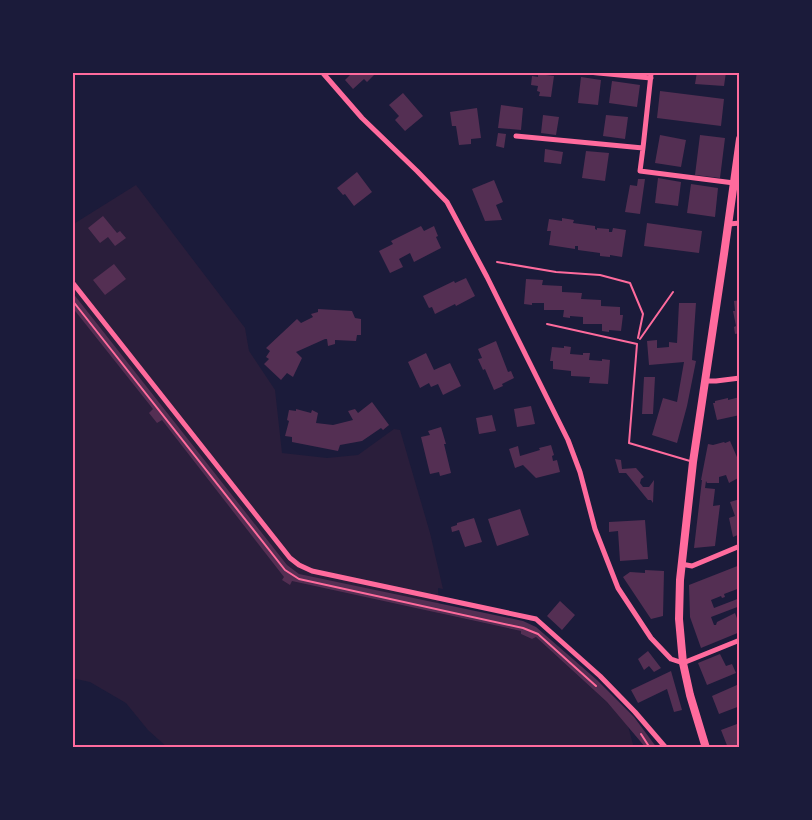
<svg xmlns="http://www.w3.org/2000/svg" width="812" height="820" font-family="Ubuntu,sans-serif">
  <rect width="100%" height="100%" fill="#1b1b3a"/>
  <path fill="#2a1e3b" d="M136 185 245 328 249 351 275 390 282 453 327 458 358 455 394 429 400 430 430 533 443 589 438 588 439 613 521 631V634L532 639 536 637 607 702 628 726 634 748H168L148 730 126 703 90 682 72 678V225Z"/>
  <path fill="#542f53" d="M353 72H371L374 75 367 82 364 79 353 89 345 80Z
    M697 72H726L724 86 695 84Z
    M538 74 554 76 551 97 539 96 540 92 537 91 538 86 531 85 532 76 538 77Z
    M581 77 601 80 598 105 578 103Z
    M612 81 640 85 637 107 609 103Z
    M660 91 724 99 721 126 657 118Z
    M403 93 423 116 405 131 395 120 399 116 389 105Z
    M501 105 523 108 521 130 498 128Z
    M477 108 481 138 471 139V144L459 145 456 126H452L450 112Z
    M543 115 559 117 556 135 541 133Z
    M606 115 628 117 625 139 603 136Z
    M498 133 506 134 504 148 496 146Z
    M660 135 686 140 681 167 655 163Z
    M700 135 725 138 720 178 695 175Z
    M545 149 563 152 561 164 544 162Z
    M586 151 609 153 605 181 582 178Z
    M357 172 372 192 354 206 345 194 343 195 337 188Z
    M658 178 681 182 678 206 655 203Z
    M638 179H645L640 214 625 212 630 185 637 186Z
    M494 180 503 202 496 205 502 220 485 221 472 189Z
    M691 184 718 188 715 217 687 213Z
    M103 216 117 233 120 231 126 238 115 246 108 237 100 243 88 228Z
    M562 218 574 220 573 223 595 226V229L597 230V228L609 229V232H612L613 228 626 230 622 257 610 255V257L600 256V253L578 250V246H575V249L549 245 551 231H547L549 219 562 221Z
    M647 223 702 231 699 253 644 246Z
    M421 226 424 231 434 226 438 236 436 237 441 248 414 262 410 253 399 259 403 267 390 273 379 251 393 244 391 241Z
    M114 264 126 279 105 295 93 280Z
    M466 278 475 296 456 306 455 304 435 314 432 307 429 308 423 296 454 281 455 283Z
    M526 279 543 280 542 285 562 286V292L582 293 581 299 601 300V306L620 307V315H623L621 331 609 330V332L602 331V324H583V317L570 316V318L563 317 564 310H544V303H532V305L524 304Z
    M72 292 287 565 299 574 523 621 536 627 597 680 634 717 657 748H646L607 702 536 637 532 639 521 634V631L292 581 290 585 282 580 284 577 162 420 157 423 149 413 153 409 72 307Z
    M740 300V333L735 334 734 327 736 326 733 311H735L734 301Z
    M679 303H696L692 360 696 361 687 406 677 443 652 435 663 398 677 402 684 362 649 365 647 341 657 340V348L669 347V342L677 343Z
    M318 309 352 311 355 318 361 319V335H357L356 341 335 340V344L328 346 327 339H325L296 352 302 358 293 377 287 373 281 380 264 364 269 359 266 357 270 351 266 348 297 319 301 323 313 317 311 314 318 312Z
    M496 341 508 372 511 371 514 378 502 384 503 386 494 390 485 369 483 370 478 359 482 358 478 349Z
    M564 346 571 347 570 354 583 355V353H590L589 360 602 361V359L610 360 608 384 589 383 590 377 571 376V371L553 369V361H550L552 347 564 348Z
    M426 353 434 370 450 363 461 386 443 395 438 384 431 387 429 383 420 388 408 362Z
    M644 377H655L653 414H642Z
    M740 397V415L717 420 713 403H715V401L728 398V400Z
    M372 402 389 425 383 430 381 428 362 441 340 445 338 451 292 442V437L285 436 289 421 287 420 289 410 296 411V409L311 413 312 410 318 413 316 423 333 425 353 420 348 411 355 409 358 413Z
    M531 406 535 424 517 427 514 409Z
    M492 415 496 431 479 434 476 418Z
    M441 427 446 444H444L451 473 440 476 439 472 430 474 421 437 430 435 428 431Z
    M730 441 740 464V477L729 483 726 475 719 477V483H707L706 481 705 488 715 489 713 506 720 505 715 546 694 548 702 480H701L708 444 713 445 724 442 725 443Z
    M551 445 554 455 552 456 553 461 557 460 560 472 536 478 523 465 515 468 509 449 518 446 520 456 540 450 539 448Z
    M615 459 621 460 622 469 636 468 644 477 641 479 640 483 643 487H649L654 480 653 503 651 500H648L626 473H619Z
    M740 499V534L733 537 729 518 735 516 730 502Z
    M520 509 529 535 497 546 488 519Z
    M474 518 482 542 465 547 459 530 452 532 451 527 457 525V523Z
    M645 520 648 559 620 561 618 531 609 532V522Z
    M740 565V588L724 594 725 597 722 598 721 596 711 600 714 608 740 598V606L711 617 714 625H716L717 622 735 613 740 626V632L701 648 690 617 689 585Z
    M645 570 664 571 663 616 651 619 623 577 630 572 645 573Z
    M560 601 575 615 562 630 547 616Z
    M648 651 661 668 654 672 649 666 644 670 638 659Z
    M720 654 726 666 732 664 736 673 707 685 698 663Z
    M671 671 682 710 674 712 667 689 638 703 631 690Z
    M737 685 740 693V706L719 714 712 696Z
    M737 724H740V748H728L721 730Z"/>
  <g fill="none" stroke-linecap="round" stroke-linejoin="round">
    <path stroke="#ff6b9d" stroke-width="2" d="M497 262 556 272 600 275 630 283 643 314 638 338
      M72 300 285 570 299 579 523 628 538 634 596 686
      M640 339 673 292
      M641 734 650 748"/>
    <path stroke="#ff6b9d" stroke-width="2" d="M547 324 637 344 629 443 690 461"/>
    <path stroke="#ff6b9d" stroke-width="5" d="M322 72 362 118 417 171 447 202 487 277 568 440 580 472 595 529 618 588 651 638 671 659 683 663 740 640
      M588 72 651 78
      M516 136 643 148 640 171 734 183
      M643 148 651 74
      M729 224 740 223
      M72 282 290 558 299 565 312 571 536 619 600 676 635 712 666 748
      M705 381H716L740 378
      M681 564 692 566 740 546"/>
    <path stroke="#ff6b9d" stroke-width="8" d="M706 748 690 695 683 663 679 619 680 580 693 462 724 254 740 139"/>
  </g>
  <rect width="812" height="820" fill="none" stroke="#1b1b3a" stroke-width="147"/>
  <rect x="74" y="74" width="664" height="672" fill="none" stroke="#ff6b9d" stroke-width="2"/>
</svg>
